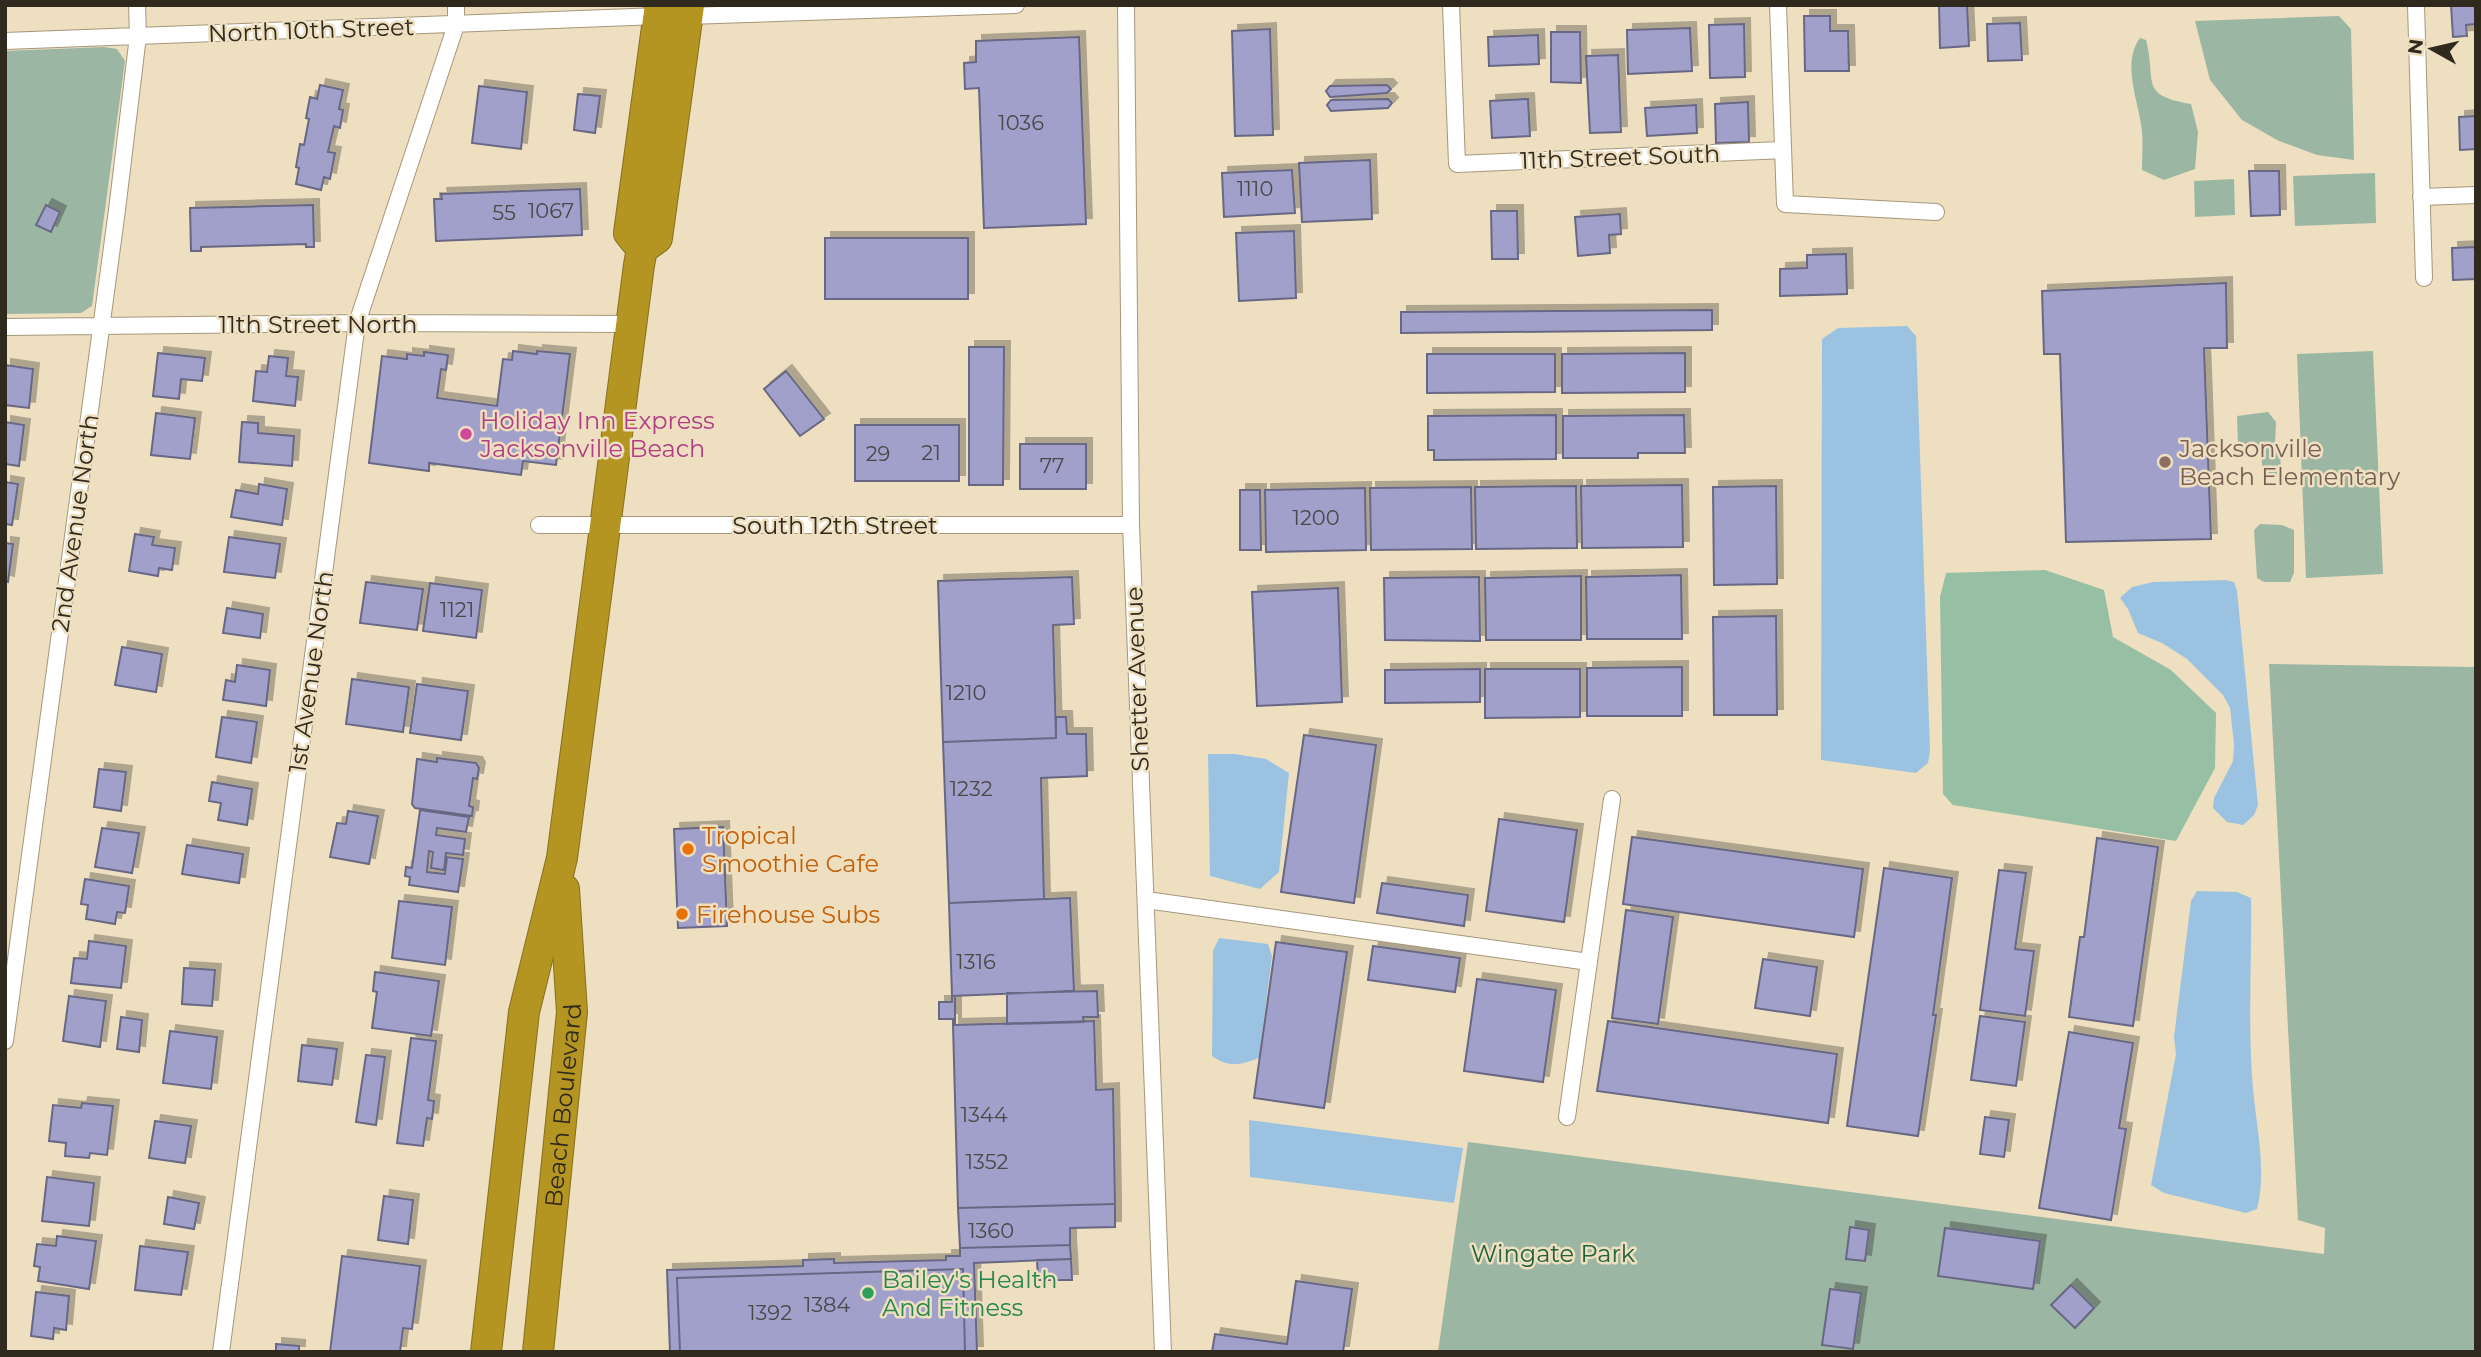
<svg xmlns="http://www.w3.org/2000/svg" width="2481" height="1357" font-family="Montserrat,sans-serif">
  <defs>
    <filter id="shadow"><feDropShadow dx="6" dy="-6" stdDeviation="0" flood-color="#0004"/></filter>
  </defs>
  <rect width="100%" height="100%" fill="#eedfc0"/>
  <path fill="#9bb6a3" d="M2339 16 2351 29 2354 160 2317 155 2279 141 2242 120 2210 80 2195 21Z
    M2140 38 2146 40C2157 82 2138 95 2191 104L2198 132 2195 169 2164 180 2142 170C2142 157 2143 144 2142 131 2139 102 2121 64 2140 38Z
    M104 47 117 49 125 61 92 306 81 313 5 314V51Z
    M2375 173 2376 223 2295 226 2293 176Z
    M2234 179 2235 215 2195 217 2194 181Z
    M2373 351 2383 574 2306 578 2297 354Z
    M2268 412 2276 422 2275 445 2280 447 2281 475 2263 477 2261 449 2238 445 2237 416Z
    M2260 524 2282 525 2294 530V573L2290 582H2264L2257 578 2254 530Z
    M2269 664 2476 667 2474 1352H1438L1468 1142 2324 1254 2325 1228 2298 1220Z"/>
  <path fill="#96bfa3" d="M2045 570 2104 590 2113 637 2171 670 2216 713 2215 768 2176 841 1953 805 1943 794 1940 597 1946 573Z"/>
  <path fill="#9bc3e1" d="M1907 326 1916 336 1930 751 1928 763 1916 773 1821 760 1822 339 1838 328Z
    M2225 580 2234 582 2237 591 2258 805 2254 815 2243 825 2227 822 2213 808 2214 798 2233 761 2234 744 2230 708 2223 695 2187 659 2162 643 2138 633 2128 609 2120 598 2132 587 2153 582Z
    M1208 754H1235L1266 759 1289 773 1279 872 1260 889 1210 876Z
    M2197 891 2237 892 2251 898C2252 957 2248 1016 2252 1075 2254 1119 2268 1166 2257 1209L2246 1213 2164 1193 2151 1185 2176 1054 2174 1037 2191 901Z
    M1219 938 1268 944 1272 956 1259 1058C1240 1065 1229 1068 1212 1056L1213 951Z
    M1249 1120 1463 1148 1454 1203 1250 1177Z"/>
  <path fill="#a0a0ca" stroke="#686784" stroke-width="2" filter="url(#shadow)" d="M1939 5H1967L1969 46 1940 48Z
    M2451 5H2476V24L2466 25 2467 36 2453 37Z
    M1804 16H1830V31H1848L1849 71H1805Z
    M2020 23 2022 60 1988 61 1987 24Z
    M1744 24 1745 77 1710 78 1709 25Z
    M1690 28 1692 71 1628 74 1627 30Z
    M1270 29 1273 135 1235 136 1232 31Z
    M1551 32H1580L1581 83 1551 82Z
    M1538 35 1539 64 1489 66 1488 37Z
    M1079 37 1086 224 984 228 979 88 965 89 964 63 976 62V41Z
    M1618 55 1621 132 1590 133 1586 56Z
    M320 85 343 90 339 109 343 110 340 128 334 126 328 152 335 153 330 179 324 177 321 190 296 184 299 168 296 167 300 144 304 145 309 119 306 118 310 97 317 99Z
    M1387 85 1391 89 1387 93 1330 97 1326 91 1330 86Z
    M479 86 527 92 521 149 472 143Z
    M578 94 600 96 595 133 574 130Z
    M1388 99 1392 103 1388 108 1331 111 1327 105 1331 100Z
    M1528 99 1530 136 1492 138 1490 101Z
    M1748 102 1749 142 1716 143 1715 104Z
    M1696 105 1697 133 1647 136 1645 108Z
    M2476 116V149L2460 150 2459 117Z
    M1370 160 1372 219 1302 222 1299 163Z
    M1292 170 1295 213 1224 217 1222 173Z
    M2249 171H2279L2280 215 2251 216Z
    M580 189 582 235 436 241 434 199H442L441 194Z
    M46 205 60 212 51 232 36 225Z
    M313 205 314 247H306V244L201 247V251H191L190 208Z
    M1491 211H1517L1518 259H1492Z
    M1620 214 1621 234 1609 235 1610 253 1578 256 1575 217Z
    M1294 231 1296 298 1239 301 1236 233Z
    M825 238H968V299H825Z
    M2476 247V279L2453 280 2452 248Z
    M1846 254 1847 294 1780 296V269L1807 268V255Z
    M2226 283 2227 348H2204L2211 539 2066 542 2060 354H2044L2042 291Z
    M1712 310V330L1401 333V312Z
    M969 347H1004L1003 485H969Z
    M513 351 537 354V351L570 354 556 465 523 461 521 475 429 463V471L369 463 382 356 407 359V354L424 356V352L448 355 446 370 441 369 437 398 497 406 503 359 512 360Z
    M158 353 205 358 202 381 181 379 179 399 153 396Z
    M1685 353V392L1562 393V354Z
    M1427 354H1555V392L1427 393Z
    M269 356 288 358 286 376 298 377 295 406 253 401 256 371 267 372Z
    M5 365 33 369 29 408 5 405Z
    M786 371 824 419 800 436 764 389Z
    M156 413 195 418 190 459 151 455Z
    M1556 415V459L1434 460V450H1428V416Z
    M1684 415 1685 453H1638V458H1563V416Z
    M5 422 24 425 19 466 5 464Z
    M242 422 258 423V433L294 436 292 466 239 462Z
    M855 425H959V481H855Z
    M1020 444H1086V489H1020Z
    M5 482 18 484 12 525 5 524Z
    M259 484 287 489 282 525 231 517 236 490 258 494Z
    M1682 485 1683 547 1582 548 1581 486Z
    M1576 486 1577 548 1476 549 1475 487Z
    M1776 486 1777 584 1714 585 1713 487Z
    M1471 487 1472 549 1371 550 1370 488Z
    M1365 488 1366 550 1266 552 1265 490Z
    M1240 490H1260L1261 550H1240Z
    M135 534 154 537 152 545 175 548 172 570 159 568 158 576 129 571Z
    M229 537 280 544 275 578 224 572Z
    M5 543 13 544 8 582 5 581Z
    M1681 575 1682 639H1587L1586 577Z
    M1581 576V640H1486L1485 578Z
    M1072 577 1074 624 1053 625 1056 738 943 742 938 581Z
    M1479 577 1480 641 1385 640 1384 578Z
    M366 582 423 589 417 630 360 623Z
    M430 583 482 590 476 638 423 631Z
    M1338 588 1342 702 1257 706 1252 592Z
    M227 608 263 614 260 638 223 633Z
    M1776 616 1777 715H1714L1713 617Z
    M122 647 162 654 156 692 115 685Z
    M237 665 270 670 266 706 223 700 226 680 235 682Z
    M1682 667V716H1587V668Z
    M1480 669V702L1385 703V670Z
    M1485 669H1580V717L1485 718Z
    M352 679 409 687 403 732 346 724Z
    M417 684 468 691 461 740 410 733Z
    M222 717 257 722 251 763 216 757Z
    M1056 717H1066L1067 734H1086L1087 776 1041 778 1044 899 949 903 943 742 1056 738Z
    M1304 735 1376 745 1354 903 1281 892Z
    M437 758 476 763 479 768 477 779 473 778 469 806 473 807 472 816 415 808 412 804 417 759 437 762Z
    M99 769 126 772 121 811 94 807Z
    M212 782 252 789 247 825 218 820 221 803 209 801Z
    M420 810 469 817 466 832 437 828 436 835 465 839 463 855 446 853 444 870 431 868 433 852 429 851 427 872 445 874 447 857 463 859 458 892 409 885 410 877 405 876 406 867 412 868Z
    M348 811 378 816 369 864 330 857 337 823 346 824Z
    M1499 819 1577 830 1564 922 1486 911Z
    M723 827 727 926 678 928 674 829Z
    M102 828 139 833 132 873 95 867Z
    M1632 837 1863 869 1854 937 1623 904Z
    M2097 838 2158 847 2133 1026 2069 1017 2080 937H2084Z
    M187 845 243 854 239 883 182 874Z
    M1884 868 1952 878 1933 1015H1936L1918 1136 1847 1126Z
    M1999 870 2026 873 2015 949 2034 951 2025 1016 1980 1010Z
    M85 879 129 886 125 913 117 912 115 924 86 919 88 905 81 904Z
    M1382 883 1468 895 1464 926 1377 913Z
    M1070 898 1074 991 952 996 949 903Z
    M399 901 452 907 445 965 392 958Z
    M1626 910 1673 917 1658 1024 1612 1018Z
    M89 941 126 946 121 988 71 983 74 958 87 959Z
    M1276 942 1347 952 1324 1108 1254 1098Z
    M1373 946 1460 958 1455 992 1368 980Z
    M1763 959 1817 967 1810 1016 1755 1008Z
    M184 968 215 970 212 1006 182 1004Z
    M375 972 439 981 431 1036 372 1028 377 992 373 991Z
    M1477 979 1556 990 1543 1082 1464 1071Z
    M1097 991 1098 1017H1083L1084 1022 1007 1024V993Z
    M69 996 106 1001 100 1047 63 1041Z
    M952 996H955V1025H953V1019H939V1002H952Z
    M1980 1016 2025 1022 2016 1086 1971 1080Z
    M121 1017 142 1020 139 1052 117 1049Z
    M1094 1021 1096 1090 1113 1089 1115 1204 958 1208 953 1025Z
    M1608 1021 1837 1054 1828 1123 1597 1091Z
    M170 1031 217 1037 211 1089 163 1083Z
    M2069 1032 2133 1043 2119 1128 2126 1129 2111 1220 2039 1208Z
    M411 1038 436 1041 428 1100 434 1101 432 1119 427 1118 423 1146 397 1143Z
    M302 1045 337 1049 332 1085 298 1081Z
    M366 1055 385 1057 376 1125 356 1122Z
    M82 1103 113 1106 107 1155 90 1153 89 1158 65 1156 66 1143 49 1141 53 1105 81 1108Z
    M1985 1117 2009 1120 2004 1157 1980 1154Z
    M155 1121 191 1126 185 1163 149 1158Z
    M47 1177 94 1183 89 1226 42 1221Z
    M384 1196 413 1200 408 1244 378 1240Z
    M168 1197 199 1203 194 1229 164 1224Z
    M1115 1204V1227L1070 1228V1245L960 1248 958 1208Z
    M1850 1227 1869 1230 1865 1261 1846 1259Z
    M1945 1228 2040 1241 2033 1289 1938 1276Z
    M57 1236 96 1241 89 1289 38 1281 40 1267 34 1266 37 1244 56 1246Z
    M1070 1245 1071 1259 974 1263 977 1352H965L963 1269 677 1278 680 1352H670L667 1270 803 1266V1260L834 1259V1263L946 1260V1256H960V1248Z
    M140 1246 188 1252 181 1295 135 1290Z
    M342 1256 420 1266 412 1329 403 1328 400 1352H330Z
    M1071 1259 1072 1280H1038L1037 1260Z
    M963 1269 965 1352H680L677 1278Z
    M1296 1281 1352 1289 1343 1352H1212L1215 1334 1287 1344Z
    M2071 1285 2094 1308 2075 1328 2051 1305Z
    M1830 1289 1861 1293 1853 1349 1822 1345Z
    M36 1292 69 1296 66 1330 54 1328 53 1339 31 1336Z
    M276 1344 299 1346V1352H276Z"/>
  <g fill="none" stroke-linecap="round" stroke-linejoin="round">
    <g stroke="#a5977a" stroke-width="18">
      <path id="street" d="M1126 5 1131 525 1163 1352
        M1451 5 1457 164 1783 150
        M1778 5 1785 204 1936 212
        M2416 5 2424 278
        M687 16 1016 5
        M5 41 659 16
        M2421 197 2476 195
        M5 327 357 323 631 324
        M539 525H1131
        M1146 900 1589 962
        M5 1041 117 210 138 36 137 5
        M1567 1117 1612 799
        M221 1352 357 323 456 25V5"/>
    </g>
    <g stroke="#867020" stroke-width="32">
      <g id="highway">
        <path d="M642 249 629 233 660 5"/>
        <path d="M486 1352 524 1012 562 858 639 265 642 249 657 238 689 5"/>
        <path id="s1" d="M538 1352 572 1012 564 889"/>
      </g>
    </g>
    <use href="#street" stroke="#fff" stroke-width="16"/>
    <use href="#highway" stroke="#b49521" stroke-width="30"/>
  </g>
  <circle fill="#d1479c" stroke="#eedfc0" stroke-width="2.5" cx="466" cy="434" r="7"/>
  <circle fill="#8d6e63" stroke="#eedfc0" stroke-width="2.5" cx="2165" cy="462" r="7"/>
  <g fill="#e8710a" stroke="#eedfc0" stroke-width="2.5">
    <circle cx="688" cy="849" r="7"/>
    <circle cx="682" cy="914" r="7"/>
  </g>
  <circle fill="#2e9e5b" stroke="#eedfc0" stroke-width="2.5" cx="868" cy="1293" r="7"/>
  <g text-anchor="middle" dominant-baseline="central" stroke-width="5" stroke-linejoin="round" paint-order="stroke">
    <g font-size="21" fill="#4c4849">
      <text x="1021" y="122">1036</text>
      <text x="1255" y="188">1110</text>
      <text x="551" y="210">1067</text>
      <text x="504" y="212">55</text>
      <text x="931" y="452">21</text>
      <text x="878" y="453">29</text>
      <text x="1052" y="465">77</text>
      <text x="1316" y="517">1200</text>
      <text x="457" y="609">1121</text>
      <text x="966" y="692">1210</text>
      <text x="971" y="788">1232</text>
      <text x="976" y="961">1316</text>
      <text x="984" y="1114">1344</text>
      <text x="987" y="1161">1352</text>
      <text x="991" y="1230">1360</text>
      <text x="827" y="1304">1384</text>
      <text x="770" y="1312">1392</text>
    </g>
    <g font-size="24" fill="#302a1e" stroke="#eedfc0">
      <text transform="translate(311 30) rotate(-2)">North 10th Street</text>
      <text transform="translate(1620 157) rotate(-2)">11th Street South</text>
      <text x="318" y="324">11th Street North</text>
      <text transform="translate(75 523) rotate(-82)">2nd Avenue North</text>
      <text x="835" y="525">South 12th Street</text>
      <text transform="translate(311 672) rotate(-82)">1st Avenue North</text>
      <text transform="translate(1137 679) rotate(-92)">Shetter Avenue</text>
      <text stroke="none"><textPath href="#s1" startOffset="248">Beach Boulevard</textPath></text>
    </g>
    <g font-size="24" fill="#b23c85" stroke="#eedfc0" text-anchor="start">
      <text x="480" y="420">Holiday Inn Express<tspan x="480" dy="28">Jacksonville Beach</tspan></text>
    </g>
    <g font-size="24" fill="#785e54" stroke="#eedfc0" text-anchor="start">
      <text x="2179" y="448">Jacksonville<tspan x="2179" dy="28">Beach Elementary</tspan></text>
    </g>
    <g font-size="24" fill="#c56008" stroke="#eedfc0" text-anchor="start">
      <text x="702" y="835">Tropical<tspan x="702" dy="28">Smoothie Cafe</tspan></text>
      <text x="696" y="914">Firehouse Subs</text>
    </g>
    <g font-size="24" fill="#20623d" stroke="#eedfc0">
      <text x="1553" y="1253">Wingate Park</text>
    </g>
    <g font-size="24" fill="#27864d" stroke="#eedfc0" text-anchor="start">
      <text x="882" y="1279">Bailey's Health<tspan x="882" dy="28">And Fitness</tspan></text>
    </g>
  </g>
  <rect width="2481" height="1357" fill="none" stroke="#302a1e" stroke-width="14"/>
  <g transform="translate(2432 49) rotate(278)" stroke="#eedfc0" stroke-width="5" paint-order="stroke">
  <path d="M0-5L12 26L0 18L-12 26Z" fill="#302a1e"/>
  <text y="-10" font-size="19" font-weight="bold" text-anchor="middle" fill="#302a1e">N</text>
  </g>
</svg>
